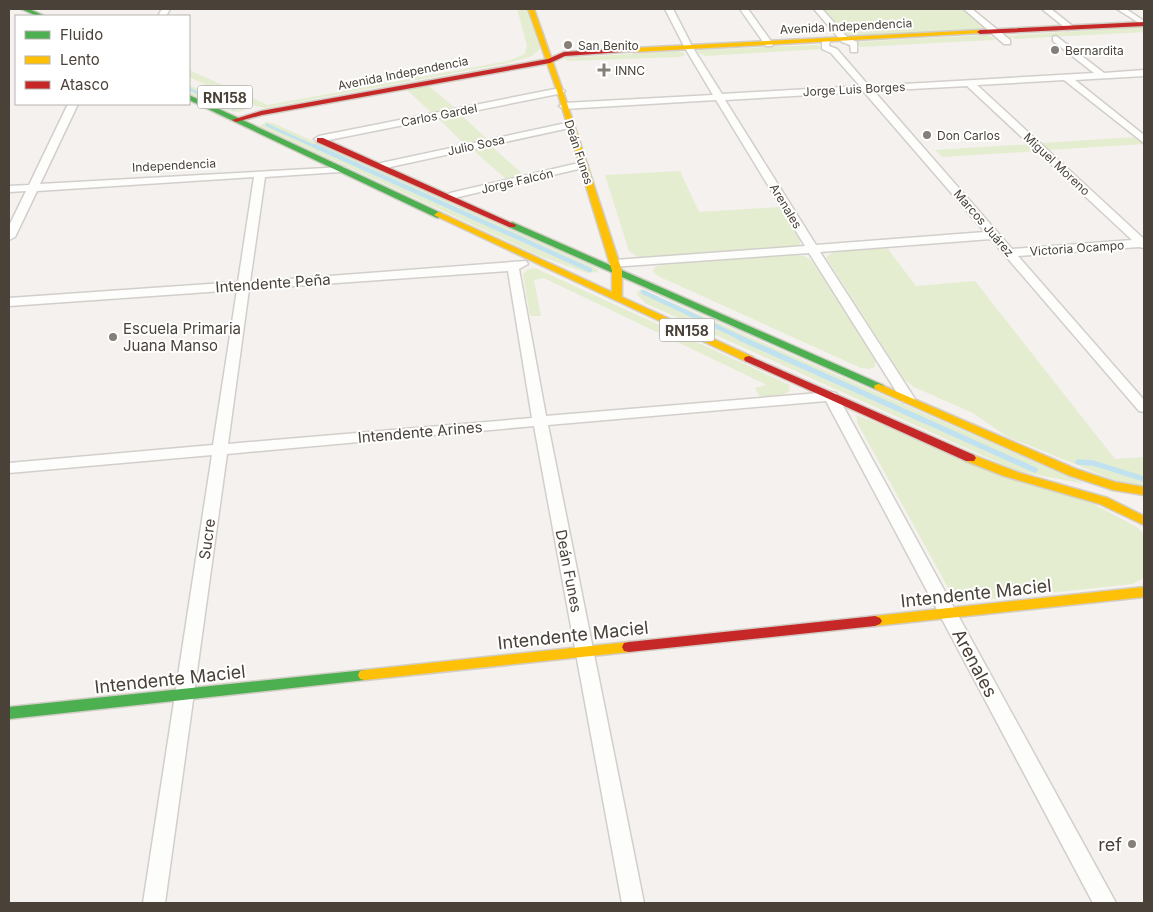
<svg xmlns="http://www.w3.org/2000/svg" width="1153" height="912" font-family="Inter,sans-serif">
  <rect width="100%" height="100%" fill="#f4f1ee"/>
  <path fill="#e4edcf" d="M517 9H526L540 49 530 57 508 63 265 108 252 105 189 77V70L268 105 508 61 525 54 527 45Z
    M824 9H964L985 29 848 36Z
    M1140 27 1144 28V32L1016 39 1006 36Z
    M987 35 996 39 993 40 860 47 855 42Z
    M818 45 822 49 705 56 697 52 699 50Z
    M677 51 683 52 685 55 680 57 568 61 564 58Z
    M189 85 245 110C229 117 204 100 189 93Z
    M429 86 456 109 433 114 407 90Z
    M459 113 488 140 465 145 437 117Z
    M266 122 273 123 592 266 598 270V272L587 273 540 256 260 126Z
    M1137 137 1144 144 1048 150 1041 143Z
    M1032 144 1038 151 942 157 935 150Z
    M490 145 525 176 507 180 472 149Z
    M680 171 699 212 780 207 800 241V245L794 247 639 258 629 251 605 175Z
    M887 248 916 286 975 281 1115 459 1144 457V486L1119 482 1006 436 973 413 914 387 904 379 827 259V256L834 252Z
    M796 255 804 256 811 260 875 358V367L869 369 861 368 658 276 653 271 655 267 660 265Z
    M535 268 790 385 789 392 781 395 760 397 755 388 767 385 544 278 534 280 541 316H530L523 274 527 270Z
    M641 289 1085 484 1017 471 645 303 637 294V292Z
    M856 415 1095 505 1137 527 1144 534V578L1132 584 965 602 957 599 951 593 858 424Z"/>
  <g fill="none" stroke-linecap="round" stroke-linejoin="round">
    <path stroke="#c0e1f0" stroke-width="3" d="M189 89 234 109
      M267 125 318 148"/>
    <path stroke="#c0e1f0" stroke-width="4.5" d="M315 146 590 270
      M643 292 743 339"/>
    <path stroke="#c0e1f0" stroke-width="5.5" d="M740 338 1035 470
      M1078 462 1093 463 1144 479"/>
    <g stroke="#d2cfcb" stroke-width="3">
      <path id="street" d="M162 9H170L166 16H158Z
        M665 9H673L693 48 722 94 860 86 831 53 822 49V41L826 38 830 41 829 46 837 49 869 86 1094 73 1053 41V37L1056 36 1104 73 1144 70V76L1075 80 1144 135V143L1064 80 977 85 1144 239V248L1139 247 1018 256 1144 400V412L1139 411 991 239 820 252 915 399 913 402H903L901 399 809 253 611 267 609 264 615 260 805 246 716 100 564 109 559 106 564 103 713 95 685 48ZM967 86 1132 240 1012 249 874 91ZM864 92 985 232 816 245 725 100Z
        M740 9H748L773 44 772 46H766Z
        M814 9H822L848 38 857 42V52H851L850 45 842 42Z
        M964 9H972L1010 40V44H1004Z
        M1042 9H1051L1075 28 1068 30Z
        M1117 9H1126L1144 21V26Z
        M560 88 565 91 563 93 319 142 314 139 319 136Z
        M68 104H78L40 184 344 167 345 169 344 171 340 172 265 177 250 282 526 261 528 264 519 269 546 416 831 392 836 393 1116 903H1093L826 401 548 425 644 903H622L534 426 227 454 165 903H143L212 455 9 473V463L213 445 237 290 9 306V298L238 282 254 177 37 191 15 237 9 240V226L26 191 9 192V186L29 185ZM508 271 532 418 228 444 249 289Z
        M571 122 574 123V127L381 169 376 166 381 163Z
        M583 162 588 165 587 167 450 199 445 196 450 193Z"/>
    </g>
    <g stroke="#d2cdc5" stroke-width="3">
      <path id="fast" d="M21 9H29L45 16H37Z
        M189 95 441 213 442 215 438 218 435 217 189 100Z
        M512 222 883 385 884 387 879 390 875 389 509 227 508 225Z
        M365 670 370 671 372 675 370 679 365 680 9 719V707Z"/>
    </g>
    <g stroke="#d2cdc5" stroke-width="3">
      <path id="slow" d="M528 9H534L563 91 622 271V297L753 357 754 359 753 361H745L434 215 438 212 441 213 612 292V271L557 91Z
        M980 30 983 32 982 33 634 52 631 50 634 48Z
        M879 384 1076 469 1115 482 1144 487V495L1113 490 1068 475 875 389 874 387 875 385Z
        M970 454 1020 473 1108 498 1144 516V525L1100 504 1004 476 966 461 964 458 966 455Z
        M1144 587V597L875 626 870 624 868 621 870 618 875 616Z
        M629 642 634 643 636 647 634 651 629 652 365 680 360 679 358 675 360 671 365 670Z"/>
    </g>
    <g stroke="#d2cdc5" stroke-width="3">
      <path id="jam" d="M1144 22V26L980 34 977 32 980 30Z
        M634 48 637 50 636 51 565 56 550 63 262 115 236 122 232 120 261 111 548 59 564 52Z
        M317 138H323L516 225 515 227H509L317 142Z
        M749 356 974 455 976 458 974 461H966L745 361 744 359 745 357Z
        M875 616 880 618 882 621 880 624 875 626 629 652 624 651 622 647 624 643 629 642Z"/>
    </g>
    <use href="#street" fill="#fdfdfc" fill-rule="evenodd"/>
    <use href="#fast" fill="#4caf50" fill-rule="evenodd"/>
    <use href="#slow" fill="#ffc107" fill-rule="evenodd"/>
    <use href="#jam" fill="#c62828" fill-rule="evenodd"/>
  </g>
  <g fill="#867f78" stroke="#fff" stroke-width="2">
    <circle cx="568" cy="45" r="5"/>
    <circle cx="1055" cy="50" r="5"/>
    <path d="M601.5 62.5h5v5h5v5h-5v5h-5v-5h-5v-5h5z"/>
    <circle cx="927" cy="135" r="5"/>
    <circle cx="113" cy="337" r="5"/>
    <circle cx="1132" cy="844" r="5"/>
  </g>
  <g text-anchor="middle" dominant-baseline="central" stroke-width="4" stroke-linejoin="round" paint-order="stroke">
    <g font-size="12" fill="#4a4239" stroke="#fff">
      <text transform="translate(846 26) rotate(-3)">Avenida Independencia</text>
      <text transform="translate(403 73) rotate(-11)">Avenida Independencia</text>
      <text transform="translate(854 89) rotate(-3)">Jorge Luis Borges</text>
      <text transform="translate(439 115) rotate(-11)">Carlos Gardel</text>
      <text transform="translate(476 145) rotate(-12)">Julio Sosa</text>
      <text transform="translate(579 152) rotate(72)">Deán Funes</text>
      <text transform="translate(1057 164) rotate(43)">Miguel Moreno</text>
      <text transform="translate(174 165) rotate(-3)">Independencia</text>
      <text transform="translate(517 181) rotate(-13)">Jorge Falcón</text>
      <text transform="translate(786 206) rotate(59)">Arenales</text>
      <text transform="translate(984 223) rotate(49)">Marcos Juárez</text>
      <text transform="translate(1077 248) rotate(-4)">Victoria Ocampo</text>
    </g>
    <g font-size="12" fill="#4a4239" stroke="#fff" text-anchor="start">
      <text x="578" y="45">San Benito</text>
      <text x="1065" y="50">Bernardita</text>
      <text x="615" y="70">INNC</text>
      <text x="937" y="135">Don Carlos</text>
    </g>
    <g fill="#fff" stroke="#807b74" stroke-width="1">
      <rect x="197.5" y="85.5" width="55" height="23" rx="4"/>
      <rect x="659.5" y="318.5" width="55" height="23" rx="4"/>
    </g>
    <g font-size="14" font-weight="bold" fill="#4a4239">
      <text x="225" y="97">RN158</text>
      <text x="687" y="330">RN158</text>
    </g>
    <g font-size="15" fill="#4a4239" stroke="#fff">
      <text transform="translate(273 283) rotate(-4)">Intendente Peña</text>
      <text transform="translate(420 432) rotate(-5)">Intendente Arines</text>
      <text transform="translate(207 539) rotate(-82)">Sucre</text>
      <text transform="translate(569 571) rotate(79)">Deán Funes</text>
    </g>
    <g font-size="15" fill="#4a4239" stroke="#fff" text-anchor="start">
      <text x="123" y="328">Escuela Primaria<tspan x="123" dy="17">Juana Manso</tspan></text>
    </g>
    <g font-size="18" fill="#4a4239" stroke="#fff">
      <text transform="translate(976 593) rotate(-6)">Intendente Maciel</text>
      <text transform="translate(573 635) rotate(-6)">Intendente Maciel</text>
      <text transform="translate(975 663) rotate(62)">Arenales</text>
      <text transform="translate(170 679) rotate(-6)">Intendente Maciel</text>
    </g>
    <g font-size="18" fill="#4a4239" stroke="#fff" text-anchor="end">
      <text x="1122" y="844">ref</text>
    </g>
  </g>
  <rect width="1153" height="912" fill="none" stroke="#4a4239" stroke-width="20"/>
  <rect x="15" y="15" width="175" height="90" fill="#ffffff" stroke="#b7b3b0"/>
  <rect x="25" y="31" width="25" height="8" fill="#4caf50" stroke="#b7b3b0"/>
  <text x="60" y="40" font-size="15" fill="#4a4239">Fluido</text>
  <rect x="25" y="56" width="25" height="8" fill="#ffc107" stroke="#b7b3b0"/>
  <text x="60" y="65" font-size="15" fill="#4a4239">Lento</text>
  <rect x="25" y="81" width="25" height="8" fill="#c62828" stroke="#b7b3b0"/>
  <text x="60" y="90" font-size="15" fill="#4a4239">Atasco</text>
</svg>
